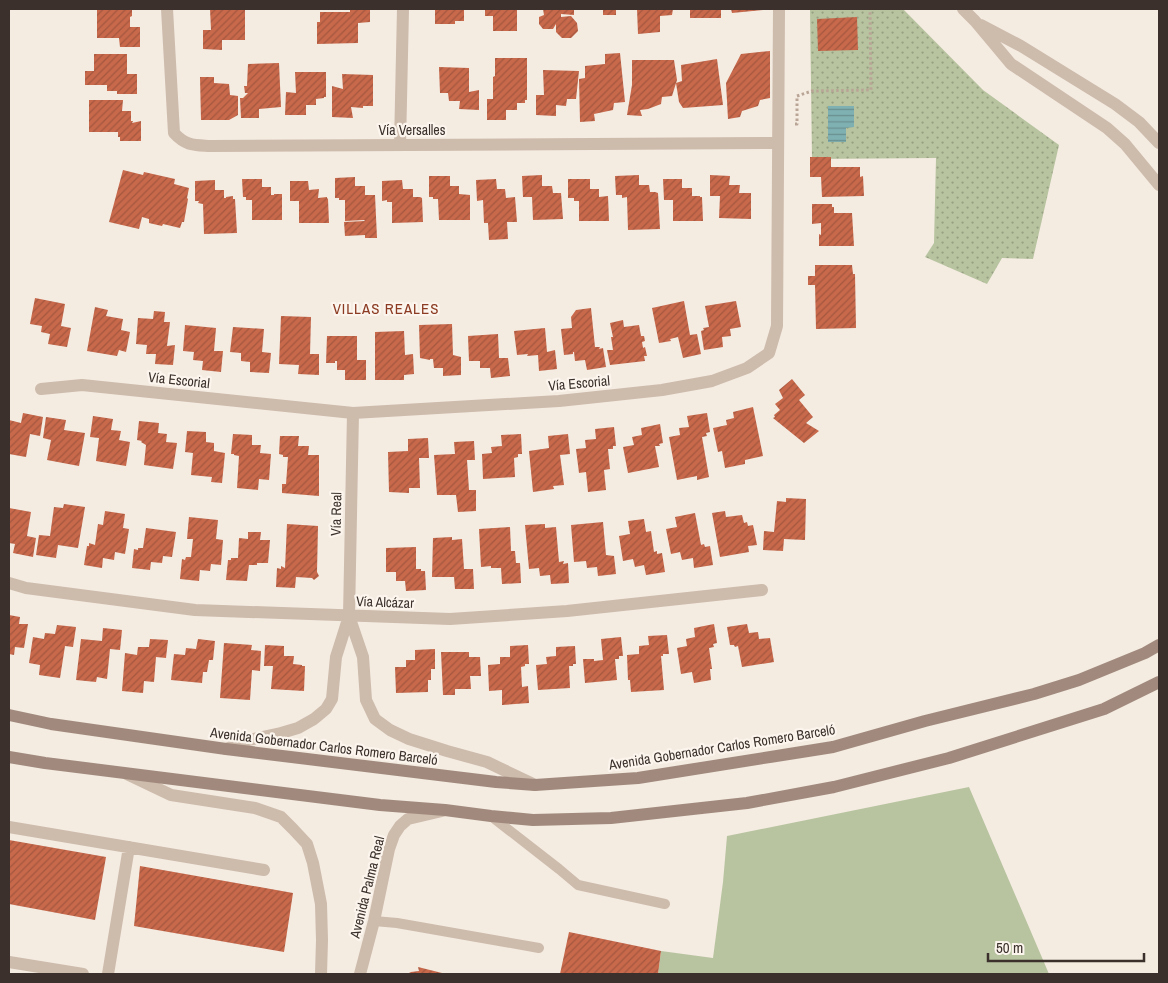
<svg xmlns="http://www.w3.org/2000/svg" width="1168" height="983" font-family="'Archivo Narrow',sans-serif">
  <defs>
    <pattern id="park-dots" width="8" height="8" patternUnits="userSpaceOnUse" patternTransform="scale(1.25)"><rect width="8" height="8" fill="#b8c4a0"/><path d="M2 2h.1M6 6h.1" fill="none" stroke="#97a083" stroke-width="1.8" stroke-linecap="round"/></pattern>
    <pattern id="water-rules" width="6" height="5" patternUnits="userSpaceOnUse" patternTransform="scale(1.25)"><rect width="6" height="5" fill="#7fb0b2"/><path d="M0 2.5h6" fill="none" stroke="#699091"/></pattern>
    <pattern id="building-hatch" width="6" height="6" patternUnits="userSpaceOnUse" patternTransform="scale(1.25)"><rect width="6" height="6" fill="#c8694b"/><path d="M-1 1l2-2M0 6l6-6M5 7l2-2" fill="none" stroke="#a4573f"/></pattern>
  </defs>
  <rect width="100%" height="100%" fill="#f4ebe1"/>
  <path fill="#b8c4a0" d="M969 787 1049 974H658L661 951 713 958 723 882 727 836Z"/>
  <path fill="url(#park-dots)" d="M810 9H903L983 90 1059 145 1033 259 1002 258 987 284 925 257 934 243 936 158 812 159Z"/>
  <path fill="url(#water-rules)" d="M828 106H854V127L846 128V142H828Z"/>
  <path fill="url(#building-hatch)" d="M97 9H132V16L130 17V27H140V47H120L119 38H97Z
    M210 9H245V40H222V50L203 49V30H211Z
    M350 9H370V22L358 23V43L317 44V22H320V12H350Z
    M435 9H464V21H455V24H435Z
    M485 9H517V31H493V16H485Z
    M543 9H574V15L561 14V17L571 16 577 23 578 31 571 38H562L556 32V24L553 29H543L539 24V17L544 15Z
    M603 9H616V15H603Z
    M637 9H673L672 15 660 16V32L638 34Z
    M690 9H721V18H690Z
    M731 9H763V10L732 13Z
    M857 17 858 50 818 51 817 19Z
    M770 51V98L760 100 758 106 742 111 740 117 728 119 726 83 741 54Z
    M620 53 625 102 614 103 613 110 594 114 595 121 580 122 579 79 585 78V66L605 64V54Z
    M94 54H127V74H137V94H117V91H107V85H85V71H94Z
    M495 58H527V100H525V103H517V110H506V120H487V99H493V77L495 76Z
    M717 59 723 105 683 108 679 102 676 83 682 81 681 65Z
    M632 60H674L677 80 672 96 662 97 661 104 648 109 640 110 642 116 627 115 632 85Z
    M279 63 281 107 259 109V118H241L240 98H243L248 93H245L244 86H247L248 64Z
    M439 67 469 68V92L479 90V110L459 109 460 101H449L448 93H440Z
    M543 70 579 71 576 99H567L566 106 556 105V116L536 115V95H544Z
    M295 72H326V97H324V98L316 99V105H306V115H285L286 92 296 93Z
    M342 74 373 75V106H363V108L351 107 353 118 332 117V86L343 89Z
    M200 77H214V83L229 84 230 95 238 96V115L229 120H201Z
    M89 100H123L122 111H131V121H133L132 123 141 121V141H120V137H118V132H89Z
    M810 157H831V167H860V177L863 176 864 196 822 197 821 177H810Z
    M123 170 143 175 144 172 175 179 174 184 189 188 187 198 188 199 184 222H182L180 228 163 224 162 226 149 223V219L142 217 139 229 109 222Z
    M542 175V186H552L553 193H561L563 219 533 220 532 197H523L522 176Z
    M639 175V185H649L650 192H655L658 193 660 229 628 230 627 197 622 198V195H616L615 176Z
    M710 175 730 176 729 185H740L739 193H751V219L719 218 720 196H710Z
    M429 176H450V186H459V194L470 195V220H439L438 199H433V197H429Z
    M355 177V186H365V195H375L377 238H365V235L345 236 344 222 365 221 364 220 345 221V200H339V198H335V178Z
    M242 179H262V187H271V195H274V194H282V220H252V200H246V197H243Z
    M496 179 497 189H505L506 198 515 197 517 222H507L508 239 489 240 488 223H484L483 200 477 201 476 180Z
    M568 179H590V189H599V197L608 196 609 221H579V201H574V198H568Z
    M663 179H682V188H692V196H700V197H702L703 221H673V200H664Z
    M215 180V190H224V198H226V197L233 196V199H235L237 233 204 234 203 204 198 203 199 201H195V181Z
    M402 180 403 189H413V197H420L422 198 423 222 392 223V202H387V200L382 201V181Z
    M290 181H308L309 190 319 189 318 198 327 197V198L328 199 329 223H299V201H290Z
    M812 204H832V207H834V213H852L854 246H819V234L821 235V223L812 224Z
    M815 265H852L853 274H855L856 328 816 329 815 285H808V276H815Z
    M35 298 65 304 61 326 71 328 67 347 48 344 50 334 41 332 42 326 30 324Z
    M684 301 690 335 697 334 701 354 683 358 678 337 670 339 671 341 659 343 652 308Z
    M736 301 741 327 730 329 731 336 722 337 723 347 704 350 701 331 704 330 703 328 709 327 705 306Z
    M95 307 108 310 106 316 123 319 121 330 130 332 126 352 119 350 117 356 87 351Z
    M591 308 595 347H600L599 349 603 348 606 367 587 370 585 360 575 361 574 352H573V354L564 355 561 329 572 328 571 317 576 310Z
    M154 311 165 312 164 322H170L167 346 175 345 173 365 155 364 156 354H146L147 345 136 344 138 318 153 319Z
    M281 316 311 317 310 354H319V375L298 374 299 365 279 364Z
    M623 320 624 327 639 325 641 336H644L645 341 642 342 643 348 645 347 647 356H644L645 361 610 365 607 350H613L611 337H613L610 323Z
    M452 324 453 355 461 357V375L443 376V368H434L433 359H430V360L420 358 419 325Z
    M185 325 216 328 214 351H223L221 372 202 370 203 361 193 360 194 352 183 351Z
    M233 327 264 329 262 352 271 353 269 373 250 372V362L241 361V353L230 352Z
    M545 328 547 352 555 350 557 369 539 371 538 355 527 356 528 354 517 355 514 331Z
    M404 331 405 355 413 354 414 374 404 375V380H375V332Z
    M498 334 499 358H508L510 376 491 378 490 368H480V361H469L468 336Z
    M327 336H357V360H366V380H345V370H337V361H335V363H326Z
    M792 379 805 395 799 400 813 417 806 423 819 431 804 443 773 418 775 417 774 415 780 410 775 404 783 398 779 390Z
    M753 407 763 456 745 460V464L725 468 722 451 718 452 713 428 727 425 726 420 734 418 733 412Z
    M23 413 43 417 40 436 30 434 26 457 9 454V420L21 423Z
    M707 413 710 432 706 433 707 436 702 437 709 477 697 480V476L677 480 669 437 680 435 679 428 689 427 687 416Z
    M93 416 113 419 111 430 121 431 119 440 130 442 126 466 96 461 99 438 90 437Z
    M46 417 66 420 64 430 85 433 79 466 47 460 51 440 43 438Z
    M139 421 159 423 158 433 167 434 166 442 177 443 173 469 144 465 146 445 141 442 142 441 137 440Z
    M660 424 663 443 659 444 660 446H655L659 467 628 473 623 447 634 445 632 437 642 435 641 428Z
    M614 427 616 446H613V449H608L610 469 604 470 606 490 588 492 586 472 579 473 576 449 586 448 585 440 596 439 595 429Z
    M187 431 206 432V442L214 443V451L225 453 222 483 211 482 212 477 191 475 193 453 185 452Z
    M233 434 252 435V445H261L260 453 271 454 269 480 259 479 258 490 237 488 239 456 234 455V454H231Z
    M521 434 522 454H518V457L514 458 515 477 483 479 482 454 492 453 491 447 502 446 501 435Z
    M568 434 570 454 560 455 564 485 553 486 554 489 533 492 529 451 549 448 548 436Z
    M280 436H299L298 446H309L308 455H319V496L282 493V484H286L288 457H283V455L279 454Z
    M428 438 429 458H419L420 488H409V493L389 492 388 452 408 451V439Z
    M474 441 475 460H467L469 490H476V511L458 512 456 495H437L434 455 455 454 454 442Z
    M786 498 806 499 805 540 784 539 783 551 763 550 764 531 774 532 777 501 786 502Z
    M64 504 85 507 78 548 58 545 56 558 36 555 39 535 50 536 54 507 63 508Z
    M9 508 31 512 27 536 36 538 33 557 13 553 15 544 9 543Z
    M105 511 125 514 123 528 129 529 125 554 115 552 114 560 103 558 102 568 84 565 87 546H89V543L95 545 98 524 103 525Z
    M725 511 726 517 742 515 744 523 747 522 748 526 753 525 757 545 748 546 749 552 720 557 712 513Z
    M695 513 701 545 704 544 705 547 710 546 713 565 694 568 693 558 682 560 680 552 671 554 666 529 677 527 675 517Z
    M189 517 218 520 216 539 223 540 221 565 211 564 210 571 200 570 199 581 180 579 182 559 185 560 186 557H191L193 539H187Z
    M644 519 646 532 651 531 654 552 657 551V554L662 553 665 572 646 575 644 565 635 567 633 559 623 561 619 536 630 534 628 521Z
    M603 522 606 555 614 556 616 574 598 576 597 567 587 568 586 561 574 562 571 525Z
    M287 524 318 526 317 572 319 576 314 580 312 578 296 577 295 588 276 587 277 568 281 569V566L285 568Z
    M545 524V528L556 527 559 562 564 561 563 564 568 563 569 583 551 584 550 575 540 576 539 568 529 569 525 525Z
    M510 527 511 551H515L516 563H520L521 583 502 584 501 568H491V566L481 567 479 529Z
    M146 528 176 532 172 557 163 556 162 563 151 562 150 570 132 568 134 549 138 550V548H143Z
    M248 532H261L260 540H270L268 563H257V565H249L247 581 226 580 228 560H231V558H238L239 538 248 539Z
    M452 537V540L462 539 464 569H473L474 589H455L454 577H432L433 538Z
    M416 547V569H421V571H425L426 590 406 591 405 581H396V572H386V548Z
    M9 615 20 617 19 624H28L24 648 15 647 14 655 9 654Z
    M714 624 717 643 713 644 714 647 709 648 712 669H710L711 680 694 683 692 672 681 674 677 648 687 646 686 639 695 637 694 628Z
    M747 624 749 633 758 632 759 639 770 638 774 662 742 667 738 646 735 647 734 645H730L727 627Z
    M57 625 76 627 73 647 65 646 60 678 39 675 40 665 29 663 33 637 44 639 45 633 55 634Z
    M103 628 122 630 120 650 110 649 107 679 97 677 96 682 76 680 81 639 102 641Z
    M667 635 669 654H663V656H661L664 690 631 692 630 680H628L627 655 639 654V646L649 645 648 636Z
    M621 637 623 656H619V659H615L617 680 585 683 583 659H594V661L603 660 601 639Z
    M150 639 168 640 166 658 156 657 154 682 144 681 143 693 122 691 125 653 137 655 138 647H149Z
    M198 639 215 641 213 660H209L207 672H203L202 683 171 680 174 654 185 655 186 648 196 649Z
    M224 643 252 645 251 650 261 651 260 671 252 670 250 700 220 698Z
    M265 645 284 646V656H294L293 664 302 665V666H305L304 691 271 689 273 666H264Z
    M528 645 529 664H525V666L521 667 522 687 528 686 529 703 502 705V690L489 691 488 665 500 664V657H510V646Z
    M575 646 576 664H573V666H569L570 688 538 690 536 665 547 664 546 657 556 656V647Z
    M435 649V669H431V680H428V692L396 693 395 667H406V660H415V650Z
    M441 652H469V657H480L481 676H470L471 689H455V695H443Z
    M9 840 106 857 95 920 9 904Z
    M140 866 293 893 284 952 134 926Z
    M569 932 661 951 658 974H560Z
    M418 967 446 974H407L411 972 419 971Z"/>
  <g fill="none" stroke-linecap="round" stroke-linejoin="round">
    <path stroke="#b9a596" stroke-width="3" stroke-dasharray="2.5 2.5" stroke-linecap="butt" d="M795 124H797V96L812 91 871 90 870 9"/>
    <path stroke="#cdbbac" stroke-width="10" d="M491 816 559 869 578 885 665 904
      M374 921 397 923 539 948"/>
    <path stroke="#cdbbac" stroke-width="12" d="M167 9 174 133C186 146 194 145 210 146L778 143
      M963 9 975 21 1011 64 1107 128 1125 144 1159 185
      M981 25 1021 46 1115 104 1139 122 1159 143
      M400 145 403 9
      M41 389 82 385 353 413 559 401 662 390 712 381 747 368 769 353 777 326 779 9
      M9 583 26 588 195 610 450 619 567 611 762 590
      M349 616 363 657 366 700 375 719 390 730 409 739 447 751 487 762 535 785
      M226 749 249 740 281 733 298 728 314 719 326 709 332 699 336 657 349 616 353 413
      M127 774 171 795 255 808 281 817 293 829 307 844 313 863 321 904 322 940 321 974
      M9 827 264 870
      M9 962 83 974
      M108 974 129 847
      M360 974 374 921 389 849 394 835 400 826 408 819 442 811"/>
    <path stroke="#a18a7d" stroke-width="12" d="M9 715 51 724 226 749 496 782 535 785 638 778 833 747 925 721 1034 694 1079 680 1145 653 1159 645
      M9 757 45 763 380 805 445 810 491 816 533 820 611 818 747 803 834 787 949 758 1104 709 1159 682"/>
  </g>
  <g text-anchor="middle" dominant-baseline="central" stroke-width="4.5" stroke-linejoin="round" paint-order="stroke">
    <g font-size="14" fill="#3b302b" stroke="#fbf5ee">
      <text x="412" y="130">Vía Versalles</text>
      <text transform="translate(179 380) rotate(6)">Vía Escorial</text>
      <text transform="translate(579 383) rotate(-5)">Vía Escorial</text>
      <text transform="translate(336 514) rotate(-89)">Vía Real</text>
      <text transform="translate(385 602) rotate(2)">Vía Alcázar</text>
      <text transform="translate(324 746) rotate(7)">Avenida Gobernador Carlos Romero Barceló</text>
      <text transform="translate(722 747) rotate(-9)">Avenida Gobernador Carlos Romero Barceló</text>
      <text transform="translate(367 887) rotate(-76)">Avenida Palma Real</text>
    </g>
    <g font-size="15" letter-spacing="1" fill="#8c3b22" stroke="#fbf5ee">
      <text x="386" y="308">VILLAS REALES</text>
    </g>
  </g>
  <rect width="1168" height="983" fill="none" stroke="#3b302b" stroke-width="20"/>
  <path d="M988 953v8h156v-8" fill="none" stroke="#3b302b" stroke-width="2.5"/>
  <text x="996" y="953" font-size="15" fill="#3b302b" stroke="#fbf5ee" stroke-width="4" paint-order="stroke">50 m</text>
</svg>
